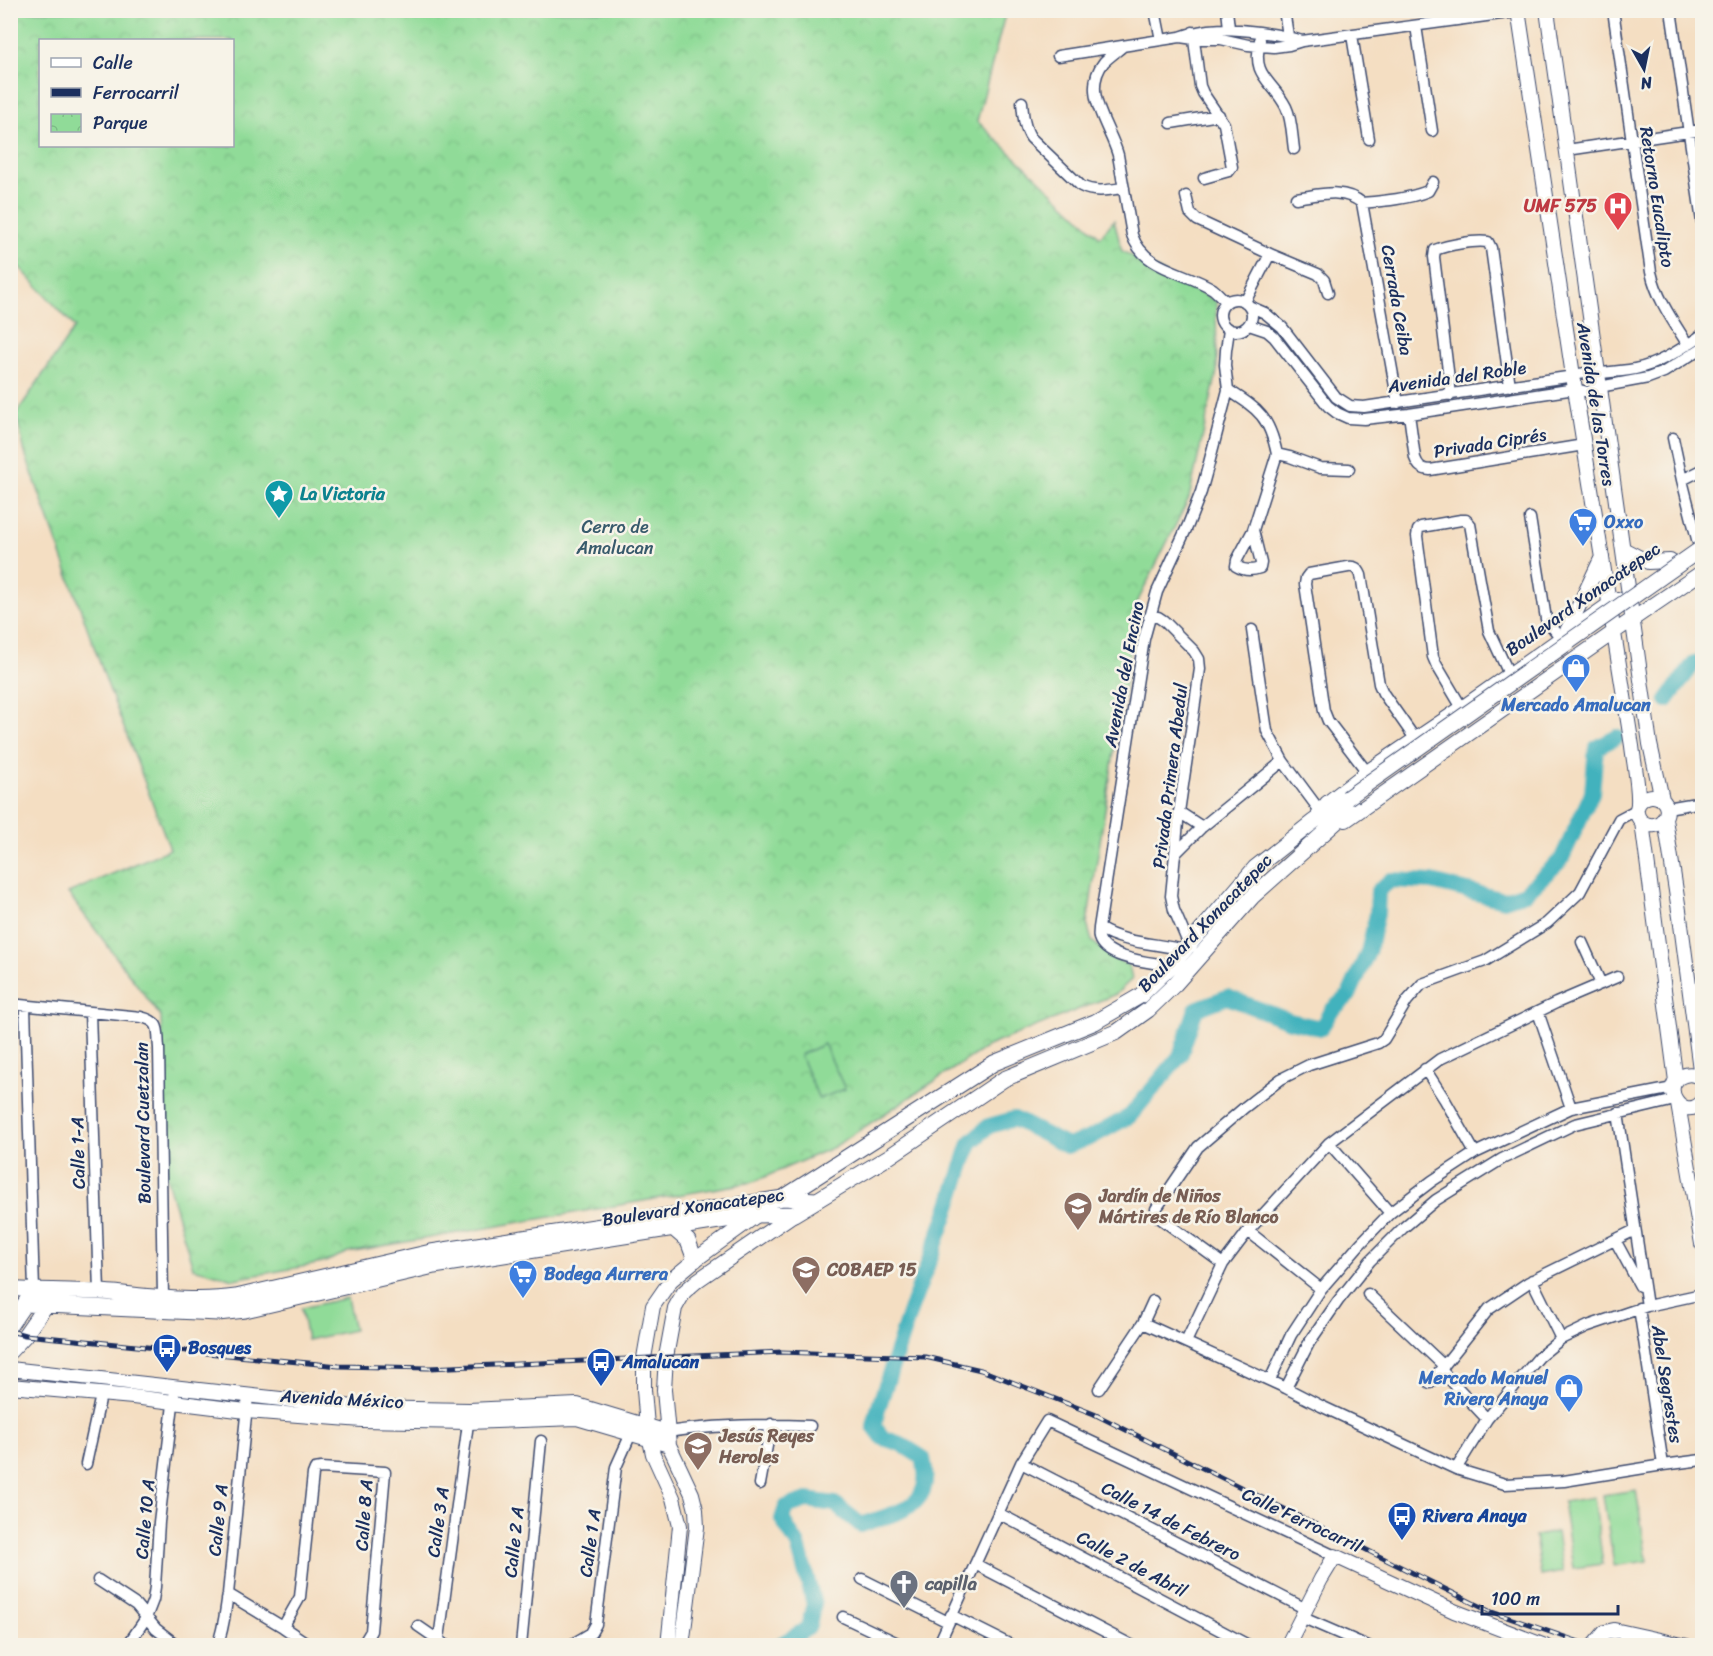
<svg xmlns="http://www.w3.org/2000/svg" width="1713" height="1656" font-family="Sriracha,sans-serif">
  <defs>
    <pattern id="park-crowns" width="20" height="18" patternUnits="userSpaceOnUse" patternTransform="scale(1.5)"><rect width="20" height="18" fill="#90db98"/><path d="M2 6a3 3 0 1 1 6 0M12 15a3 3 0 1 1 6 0" fill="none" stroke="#7cbc85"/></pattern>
  </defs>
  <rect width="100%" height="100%" fill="#f7f3e8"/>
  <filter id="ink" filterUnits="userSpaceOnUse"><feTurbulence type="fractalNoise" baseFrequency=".0167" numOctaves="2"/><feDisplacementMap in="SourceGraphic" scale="12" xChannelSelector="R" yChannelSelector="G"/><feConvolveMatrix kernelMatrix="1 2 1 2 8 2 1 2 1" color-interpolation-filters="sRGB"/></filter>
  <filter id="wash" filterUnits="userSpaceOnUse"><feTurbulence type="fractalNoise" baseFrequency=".008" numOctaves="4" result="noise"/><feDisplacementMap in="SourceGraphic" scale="24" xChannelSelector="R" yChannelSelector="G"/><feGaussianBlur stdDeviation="1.35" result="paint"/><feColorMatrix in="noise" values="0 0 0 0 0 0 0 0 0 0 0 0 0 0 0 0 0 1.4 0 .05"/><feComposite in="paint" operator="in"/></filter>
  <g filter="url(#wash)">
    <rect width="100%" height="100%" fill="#f4dec2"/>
    <path fill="url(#park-crowns)" stroke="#56857b" stroke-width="1.5" fill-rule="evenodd" d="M11 11H1006L977 121 1100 237 1114 220 1122 251 1216 301 1217 372 1189 498 1138 601 1087 924 1092 941 1113 958 1129 965 1132 979 1116 994 988 1046 834 1147 753 1182 348 1252 323 1263 234 1279 193 1268 167 1180 161 1017 68 893 170 849 107 683 25 453 16 414 75 327 11 258ZM40 40H232V146H40Z"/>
    <path fill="#90db98" stroke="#56857b" stroke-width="1.5" d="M824 1044 845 1089 819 1099 800 1055Z
      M347 1298 354 1330 307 1340 301 1308Z
      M1636 1490 1647 1561 1614 1566 1603 1495Z
      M1594 1497 1603 1564 1573 1568 1563 1502Z
      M1557 1532 1563 1572 1541 1576 1535 1536Z"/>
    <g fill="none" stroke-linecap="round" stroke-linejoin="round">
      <path stroke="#42b2bd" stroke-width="16" d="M1667 700 1694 663 1702 662
        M778 1646 808 1628 814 1604 798 1545 782 1519 786 1507 807 1500 835 1504 861 1525C898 1511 936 1509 923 1458L901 1444 883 1438 874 1426 878 1409 910 1311 945 1219 970 1143 989 1126 1014 1119 1067 1146 1090 1138 1130 1116 1180 1056 1196 1009 1227 997 1290 1021 1321 1028 1331 1011 1349 995 1368 952 1377 914 1378 891 1391 880 1432 882 1504 900 1525 893 1561 860 1592 793 1596 748 1617 737"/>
    </g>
  </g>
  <g filter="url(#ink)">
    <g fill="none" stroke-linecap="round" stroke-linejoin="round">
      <g stroke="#3c496d" stroke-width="13">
        <path id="minor" d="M1155 10 1161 40
          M1227 10 1229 28
          M1284 10 1289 42
          M1613 10 1651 272C1657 299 1673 321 1688 345
          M1671 10 1702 222
          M1416 26 1432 131
          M1193 32 1200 86 1203 93 1224 124 1232 167 1229 171 1204 178
          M1352 35 1369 139
          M1180 37 1194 39H1221L1248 45 1274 47 1289 45 1302 41 1523 11
          M1260 40C1251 78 1272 79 1286 107 1292 119 1292 136 1294 149
          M1122 47C1116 52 1109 57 1104 62 1080 92 1110 126 1118 155L1132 235C1144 270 1185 271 1213 289 1218 293 1222 298 1227 302
          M1058 56 1180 37C1207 27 1231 28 1259 32 1274 34 1288 36 1302 41
          M1022 102C1023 114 1024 128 1031 138L1081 186C1094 193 1109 190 1124 188
          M1171 123 1219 115
          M1567 150 1702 130
          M1186 196 1190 213 1197 220 1270 254 1318 274 1324 280 1328 293
          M1296 198C1319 195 1343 187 1362 203 1384 201 1408 199 1428 191L1433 182
          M1362 203 1398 403
          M1220 315a16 16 0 1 1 32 0a16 16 0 1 1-32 0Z
          M1245 302 1270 254
          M1249 306 1265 313 1282 327 1336 397 1350 406 1364 407 1574 376C1584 371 1591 374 1601 373 1612 372 1624 371 1635 369 1660 364 1681 349 1702 335
          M1249 325 1267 331 1274 337 1328 406 1337 413 1348 418 1364 419 1409 414 1575 389 1588 392 1599 387 1648 378 1664 372 1702 348
          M1228 390C1259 410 1269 416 1277 454L1290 457 1320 468 1349 469
          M1451 395 1434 257 1435 250C1448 245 1474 240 1488 242L1491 248 1510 386
          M1409 414 1415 458C1418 466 1421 469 1430 470L1584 445
          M1673 438 1682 480 1698 543
          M1682 480 1702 470
          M1530 518 1546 619 1560 637
          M1253 530 1261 563 1260 568C1252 571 1244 571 1236 566L1237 560 1253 530 1277 454
          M1149 617H1158L1164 621 1194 651 1199 659 1200 669 1179 812 1171 896 1174 910 1189 945 1192 947
          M1252 630 1267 731 1283 761 1323 815
          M1462 708 1436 664 1433 657 1417 536 1418 530 1421 527 1461 520H1466L1470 524 1489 631 1509 674
          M1367 772 1328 721 1324 711 1305 584 1306 578 1309 574 1348 567C1355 566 1358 568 1361 575L1379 684 1383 693 1416 740
          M1667 808 1702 802
          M1179 812 1202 827
          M1176 853 1202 827 1283 761
          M1099 928C1124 944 1157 943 1184 950
          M1582 942 1601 984
          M1171 966C1152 962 1106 960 1099 938 1098 935 1099 932 1099 928L1144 639 1157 592 1188 525 1201 492 1209 463 1228 390 1225 365 1226 350 1229 330
          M10 1004 141 1017C162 1022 157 1030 159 1048L163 1297
          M25 1007 34 1290
          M90 1012 99 1292
          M1538 1012 1571 1108
          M1425 1069 1445 1100 1475 1153
          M1618 1113 1647 1306
          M1329 1143 1390 1213
          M1248 1231 1321 1289
          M1615 1240 1640 1286
          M1223 1264 1157 1216 1156 1209 1198 1147 1245 1107 1281 1079 1309 1065 1378 1043 1384 1039 1407 1001 1422 984 1485 961 1547 923 1580 892 1619 819 1636 810
          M1532 1280 1561 1339
          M1368 1294 1444 1366
          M1639 1308 1663 1465
          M1143 1323 1286 1388 1321 1406 1456 1469 1505 1484 1564 1481 1663 1465 1702 1460
          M1186 1342 1223 1264 1248 1231 1329 1143 1440 1059 1556 1003 1617 977
          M1441 1370 1487 1419
          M1270 1380 1291 1335 1321 1289 1360 1244 1390 1213 1432 1181 1475 1153 1571 1108 1673 1088
          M1430 1383 1489 1309 1529 1282 1635 1230
          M1286 1388 1309 1343 1338 1301 1370 1261 1403 1228 1436 1200 1502 1159 1575 1124 1675 1100
          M1099 1389 1143 1323 1153 1301
          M667 1432C714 1425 763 1424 810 1426
          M1021 1463 1306 1609
          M86 1464 101 1395
          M1456 1469 1487 1419 1539 1357 1561 1339 1588 1326 1647 1306 1702 1294
          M760 1484 771 1424
          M998 1513 1250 1646
          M975 1564 1133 1646
          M862 1579 948 1622
          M98 1580 136 1605 156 1629 178 1646
          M228 1594 283 1627 311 1646
          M951 1615 1013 1646
          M843 1617 904 1646
          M1301 1617 1368 1646
          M418 1626 447 1646
          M283 1627 300 1597 313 1474 315 1469 321 1468 385 1472 371 1631 362 1646
          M439 1639 469 1416
          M127 1646 146 1618 153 1600 155 1587 159 1522 174 1396
          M217 1646C224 1629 225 1612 228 1594L248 1396
          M521 1646 541 1441
          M569 1646 591 1633 596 1624 616 1467 634 1427
          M938 1646 1021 1463 1047 1421 1335 1556"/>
      </g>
      <g stroke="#3c496d" stroke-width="16">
        <path id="tertiary" d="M1518 10 1575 389 1632 746C1634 764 1639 786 1638 803 1638 809 1636 807 1637 813 1639 825 1654 829 1662 821 1677 806 1654 784 1638 804
          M1547 10 1650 744 1662 799
          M1623 549 1648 562 1670 561
          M1567 631 1602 557
          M1319 813 1327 803 1367 772 1462 708 1617 599
          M1665 819 1680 917 1701 1077
          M1346 820 1614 632 1702 572
          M1642 822 1676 1081
          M1702 1080C1697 1075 1692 1073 1685 1075 1658 1082 1681 1124 1702 1102
          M1678 1104 1702 1244
          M10 1289 34 1290
          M10 1369 363 1408 469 1410 577 1405 667 1432
          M10 1386 133 1397 246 1411 362 1420 468 1422 577 1418 669 1445
          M668 1646 680 1526 673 1498 653 1454 647 1426 644 1390V1358L653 1306 671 1280 695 1260 757 1215
          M682 1646 697 1527 696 1510 692 1494 669 1445 664 1390 666 1357 675 1308 684 1292 698 1280 794 1214
          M1287 1646 1321 1579 1335 1556 1454 1611 1545 1646
          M1593 1646 1605 1632 1614 1630 1687 1646"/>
      </g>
      <g stroke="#3c496d" stroke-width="17">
        <path id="secondary" d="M783 1198 994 1063 1095 1022 1140 996 1171 966 1255 868 1313 822 1347 798
          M673 1228 688 1241 695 1260
          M25 1304 218 1313 245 1310 434 1266 757 1215 794 1214 890 1156 1004 1079 1117 1032 1148 1010 1175 984 1252 897 1353 807
          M10 1325 34 1290C60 1291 87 1291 114 1293 154 1297 195 1303 236 1297L431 1252 783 1198 816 1200
          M10 1351 25 1335 50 1299"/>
      </g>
      <use href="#minor" stroke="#fff" stroke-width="10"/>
      <use href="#tertiary" stroke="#fff" stroke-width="14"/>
      <use href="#secondary" stroke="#fff" stroke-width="15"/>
      <g stroke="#1b2f5e" stroke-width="5">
        <path id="rail" d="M10 1331 25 1335 339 1366 429 1368 781 1352 925 1357 981 1370 1094 1414 1489 1611 1591 1646"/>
      </g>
      <use href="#rail" stroke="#f7f3e8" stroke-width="3" stroke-dasharray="9" stroke-linecap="butt"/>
      <g stroke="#3c496d" stroke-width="17" stroke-linecap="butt">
        <path id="secondary-bridge" d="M1347 798 1702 548"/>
      </g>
      <use href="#secondary-bridge" stroke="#fff" stroke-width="15"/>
    </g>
  </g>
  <defs>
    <g id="hospital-pin" transform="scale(1.5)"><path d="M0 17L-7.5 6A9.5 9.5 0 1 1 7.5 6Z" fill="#e0444e" stroke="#f7f3e8"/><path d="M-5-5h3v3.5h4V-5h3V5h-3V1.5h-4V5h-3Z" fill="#fff"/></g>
    <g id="sight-pin" transform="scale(1.5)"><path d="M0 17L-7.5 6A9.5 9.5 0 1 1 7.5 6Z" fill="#0f9aa8" stroke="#f7f3e8"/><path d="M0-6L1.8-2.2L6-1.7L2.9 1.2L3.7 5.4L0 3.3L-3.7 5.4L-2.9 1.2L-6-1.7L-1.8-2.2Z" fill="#fff"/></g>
    <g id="supermarket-pin" transform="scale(1.5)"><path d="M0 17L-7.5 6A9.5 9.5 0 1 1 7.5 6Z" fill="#3f7fe0" stroke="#f7f3e8"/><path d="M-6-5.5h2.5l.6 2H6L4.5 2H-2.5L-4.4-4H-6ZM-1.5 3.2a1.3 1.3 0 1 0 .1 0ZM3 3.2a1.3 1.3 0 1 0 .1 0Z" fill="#fff"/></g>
    <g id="shop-pin" transform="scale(1.5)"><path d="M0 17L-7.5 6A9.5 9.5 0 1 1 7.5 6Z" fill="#3f7fe0" stroke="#f7f3e8"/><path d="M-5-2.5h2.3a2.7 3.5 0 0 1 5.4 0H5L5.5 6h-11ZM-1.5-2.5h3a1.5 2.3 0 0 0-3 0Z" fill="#fff"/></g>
    <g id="school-pin" transform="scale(1.5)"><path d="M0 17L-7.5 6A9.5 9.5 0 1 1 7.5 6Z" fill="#8d6e63" stroke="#f7f3e8"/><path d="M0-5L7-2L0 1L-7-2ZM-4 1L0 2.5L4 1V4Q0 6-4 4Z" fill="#fff"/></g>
    <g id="bus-pin" transform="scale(1.5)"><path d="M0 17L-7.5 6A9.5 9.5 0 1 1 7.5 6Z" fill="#1a4fb4" stroke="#f7f3e8"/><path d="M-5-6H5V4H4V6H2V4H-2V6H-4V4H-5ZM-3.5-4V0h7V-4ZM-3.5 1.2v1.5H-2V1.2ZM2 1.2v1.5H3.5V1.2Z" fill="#fff"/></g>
    <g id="church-pin" transform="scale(1.5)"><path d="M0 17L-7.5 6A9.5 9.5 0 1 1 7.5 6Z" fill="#6b7280" stroke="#f7f3e8"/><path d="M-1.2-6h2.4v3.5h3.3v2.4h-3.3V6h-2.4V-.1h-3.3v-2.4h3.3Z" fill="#fff"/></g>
  </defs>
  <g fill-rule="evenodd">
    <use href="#hospital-pin" x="1618" y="206"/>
    <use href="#sight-pin" x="279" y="494"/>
    <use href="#supermarket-pin" x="1583" y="522"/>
    <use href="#shop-pin" x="1576" y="668"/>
    <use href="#school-pin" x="1078" y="1206"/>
    <use href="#school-pin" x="806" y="1270"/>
    <use href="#supermarket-pin" x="523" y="1274"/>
    <use href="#bus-pin" x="167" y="1348"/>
    <use href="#bus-pin" x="601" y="1362"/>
    <use href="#shop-pin" x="1569" y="1388"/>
    <use href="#school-pin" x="698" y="1446"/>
    <use href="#bus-pin" x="1402" y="1516"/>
    <use href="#church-pin" x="904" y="1584"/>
  </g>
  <g text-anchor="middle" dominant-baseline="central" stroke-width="5" stroke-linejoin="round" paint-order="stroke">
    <g font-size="18" fill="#1b2f5e" stroke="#f7f3e8">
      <text transform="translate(1657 197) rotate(81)">Retorno Eucalipto</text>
      <text transform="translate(1397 300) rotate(80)">Cerrada Ceiba</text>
      <text transform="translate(1457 377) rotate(-8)">Avenida del Roble</text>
      <text transform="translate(1596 404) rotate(81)">Avenida de las Torres</text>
      <text transform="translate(1490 443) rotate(-9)">Privada Ciprés</text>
      <text transform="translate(1583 599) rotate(-35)">Boulevard Xonacatepec</text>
      <text transform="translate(1124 674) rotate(-79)">Avenida del Encino</text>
      <text transform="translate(1170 776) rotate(-83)">Privada Primera Abedul</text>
      <text transform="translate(1205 923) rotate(-46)">Boulevard Xonacatepec</text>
      <text transform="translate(143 1123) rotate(-91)">Boulevard Cuetzalan</text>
      <text transform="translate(78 1153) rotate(-91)">Calle 1-A</text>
      <text transform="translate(693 1207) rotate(-8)">Boulevard Xonacatepec</text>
      <text transform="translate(1667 1384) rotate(81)">Abel Segrestes</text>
      <text transform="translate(342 1399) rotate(3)">Avenida México</text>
      <text transform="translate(364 1515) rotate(-86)">Calle 8 A</text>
      <text transform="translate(145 1519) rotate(-85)">Calle 10 A</text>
      <text transform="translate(218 1520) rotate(-84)">Calle 9 A</text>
      <text transform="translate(1302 1520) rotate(25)">Calle Ferrocarril</text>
      <text transform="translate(1171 1521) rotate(27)">Calle 14 de Febrero</text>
      <text transform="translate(438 1522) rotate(-82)">Calle 3 A</text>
      <text transform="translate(514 1542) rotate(-84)">Calle 2 A</text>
      <text transform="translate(590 1543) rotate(-82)">Calle 1 A</text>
      <text transform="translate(1132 1564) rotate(28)">Calle 2 de Abril</text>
    </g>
    <g font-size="18" font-weight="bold" fill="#be3a42" stroke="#f7f3e8" text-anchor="end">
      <text x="1597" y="206">UMF 575</text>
    </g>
    <g font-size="18" font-weight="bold" fill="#0d838f" stroke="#f7f3e8" text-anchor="start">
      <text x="300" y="494">La Victoria</text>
    </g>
    <g font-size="18" font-weight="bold" fill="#366cbe" stroke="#f7f3e8" text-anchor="start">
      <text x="1604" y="522">Oxxo</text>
      <text x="1576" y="705" text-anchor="middle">Mercado Amalucan</text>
      <text x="544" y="1274">Bodega Aurrera</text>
      <text x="1548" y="1378" text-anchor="end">Mercado Manuel<tspan x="1548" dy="21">Rivera Anaya</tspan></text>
    </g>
    <g font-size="18" fill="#385a6c" stroke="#f7f3e8">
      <text x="615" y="527">Cerro de<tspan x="615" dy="21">Amalucan</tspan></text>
    </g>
    <g font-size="18" font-weight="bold" fill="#785e54" stroke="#f7f3e8" text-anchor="start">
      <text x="1099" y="1196">Jardín de Niños<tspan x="1099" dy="21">Mártires de Río Blanco</tspan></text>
      <text x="827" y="1270">COBAEP 15</text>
      <text x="719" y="1436">Jesús Reyes<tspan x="719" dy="21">Heroles</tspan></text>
    </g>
    <g font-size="18" font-weight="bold" fill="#164399" stroke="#f7f3e8" text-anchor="start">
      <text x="188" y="1348">Bosques</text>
      <text x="622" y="1362">Amalucan</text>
      <text x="1423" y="1516">Rivera Anaya</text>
    </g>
    <g font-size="18" font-weight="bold" fill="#5b616d" stroke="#f7f3e8" text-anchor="start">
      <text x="925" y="1584">capilla</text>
    </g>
  </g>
  <rect width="1713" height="1656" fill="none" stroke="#f7f3e8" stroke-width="36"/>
  <rect x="39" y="39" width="195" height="108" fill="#f7f3e8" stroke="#9fa5b1" stroke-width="1.5"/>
  <rect x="51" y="58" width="30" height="9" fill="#ffffff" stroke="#9fa5b1" stroke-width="1.5"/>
  <text x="93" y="69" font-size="18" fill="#1b2f5e">Calle</text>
  <rect x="51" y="88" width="30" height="9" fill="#1b2f5e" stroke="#9fa5b1" stroke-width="1.5"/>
  <text x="93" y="99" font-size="18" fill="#1b2f5e">Ferrocarril</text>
  <rect x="51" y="114" width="30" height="18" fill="url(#park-crowns)" stroke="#9fa5b1" stroke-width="1.5"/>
  <text x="93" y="129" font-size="18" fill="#1b2f5e">Parque</text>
  <g transform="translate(1644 69) rotate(171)" stroke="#f7f3e8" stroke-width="4.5" paint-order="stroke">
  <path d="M0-4.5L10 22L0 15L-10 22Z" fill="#1b2f5e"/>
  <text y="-9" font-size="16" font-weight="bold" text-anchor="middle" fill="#1b2f5e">N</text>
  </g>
  <path d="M1482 1605v9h136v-9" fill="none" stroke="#1b2f5e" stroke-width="3"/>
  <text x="1491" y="1605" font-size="18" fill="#1b2f5e" stroke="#f7f3e8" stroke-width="4.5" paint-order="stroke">100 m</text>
</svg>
